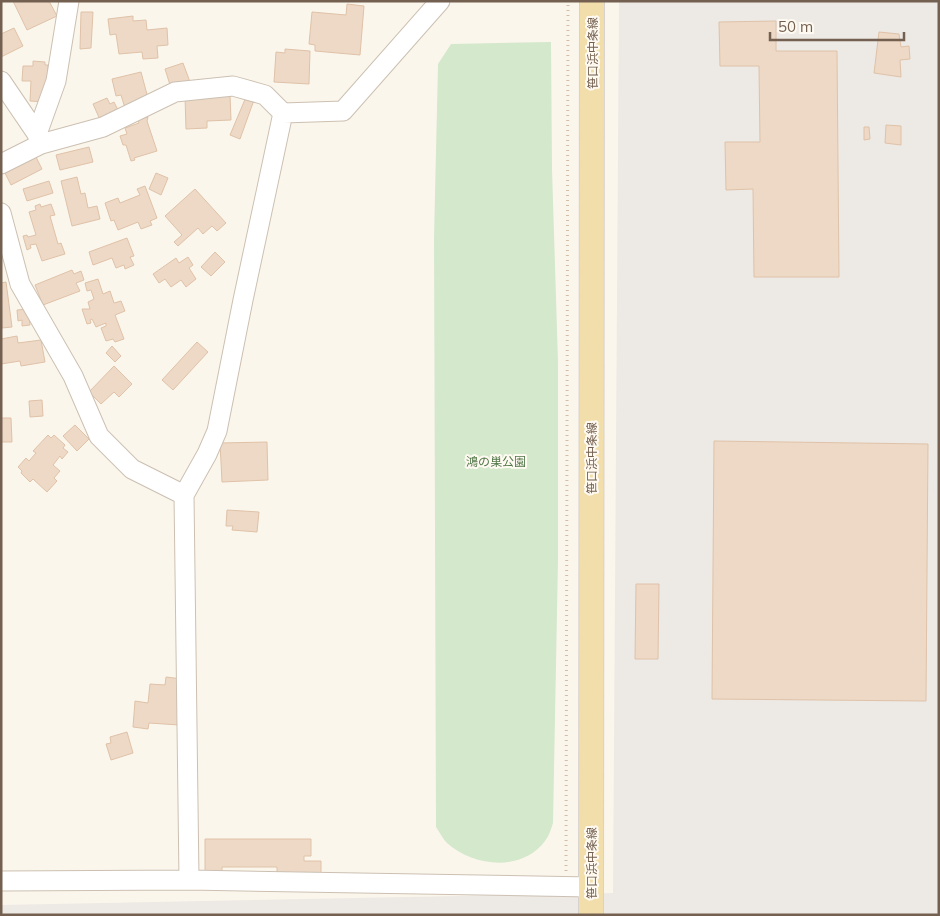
<svg xmlns="http://www.w3.org/2000/svg" width="940" height="916" font-family="Mulish,'Noto Sans JP',sans-serif">
  <rect width="100%" height="100%" fill="#fbf6ec"/>
  <path fill="#ede9e4" d="M619 1H939V915H1V905L613 893Z"/>
  <path fill="#d4e8cb" d="M551 42 552 169 558 362V560L553 823C551 829 549 836 545 841 522 872 474 867 447 843 443 839 440 833 436 827L434 238 438 64 451 44Z"/>
  <path fill="#eed9c6" stroke="#dfc2a8" d="M13 1H49L57 16 27 30Z
    M347 4 364 6 360 55 315 51V45L309 44 312 12 346 15Z
    M81 12H93L91 48 80 49Z
    M133 16V21L146 20 147 30 167 28 168 45 157 46 158 58 143 59 142 52 119 54 116 34 110 35 108 19Z
    M776 21V51H837L839 277H754L753 189 726 190 725 142H760L759 66H720L719 22Z
    M14 28 23 46 1 57V34Z
    M879 32 899 34 901 47 909 46 910 59 900 60 901 77 874 73Z
    M285 49 310 51 309 84 274 82 276 52 285 53Z
    M33 61 45 62V65H48L46 102 30 101 31 81H22L23 66H33Z
    M183 63 190 82 171 88 165 69Z
    M141 72 149 102 125 108 121 95 116 96 112 79Z
    M230 95 231 120 207 121V128L186 129 185 97Z
    M246 97 254 100 240 139 230 135Z
    M107 98 110 104 114 102 120 114 101 122 93 104Z
    M148 117 147 121 157 151 134 158 135 160 131 161 126 145H123L120 136 127 134 125 128 139 123 138 120Z
    M886 125 901 126V145L885 143Z
    M864 127H869L870 139 864 140Z
    M89 147 93 162 60 170 56 155Z
    M36 157 42 169 11 185 5 173Z
    M156 173 168 178 161 195 149 189Z
    M77 177 81 194 85 193 88 208 97 206 100 219 72 226 61 181Z
    M49 181 53 193 27 201 23 189Z
    M145 186 157 218 150 221 152 225 141 229 138 222 118 230 114 220 111 221 105 203 118 198 120 203 140 195 137 189Z
    M195 189 226 223 217 231 212 226 203 234 198 228 178 246 174 242 182 235 165 216Z
    M40 204 41 207 51 204 55 215 50 216 58 244 61 243 65 254 42 261 36 244 30 245 31 248 27 250 23 236 27 235 28 237 36 235 29 212 36 210 35 206Z
    M127 238 134 256 130 257 134 265 125 269 124 265 116 268 112 258 93 265 89 252Z
    M215 252 225 262 211 276 201 267Z
    M188 257 193 265 189 268 196 279 186 287 181 280 171 287 165 279 159 283 153 274 176 258 179 263Z
    M72 270 74 274 81 271 84 280 76 283 80 291 43 305 35 285Z
    M98 279 103 294 110 291 114 303 121 301 125 311 115 315 124 339 115 342 113 339 106 341 101 328 106 326V323L96 327 92 319 90 320 91 323 87 324 82 309H90L88 302 94 299 91 290 87 291 85 283Z
    M6 282 12 327 2 328 1 283Z
    M28 309 30 325 22 326V320L18 321 17 310Z
    M17 336 18 343 41 340 45 362 21 366 20 361 1 364V339Z
    M197 342 208 352 173 390 162 380Z
    M112 346 121 356 115 362 106 353Z
    M114 366 132 384 119 397 114 392 101 404 89 392Z
    M42 400 43 416 30 417 29 401Z
    M1 418H11L12 442H1Z
    M75 425 89 439 77 451 63 436Z
    M48 435 51 438 54 435 65 445 63 448 68 452 62 459 60 456 53 465 60 471 54 478 57 481 47 492 33 479 30 482 21 473 22 471 18 467 26 458 29 461 36 453 33 451Z
    M714 441 928 444 926 701 712 699Z
    M267 442 268 480 222 482 220 443Z
    M227 510 259 512 257 532 232 530 233 526H226Z
    M636 584H659L658 659H635Z
    M166 677 182 679 179 725 149 723 148 729 133 727 135 701 148 703 150 684 165 685Z
    M127 732 133 753 111 760 106 744 111 743 110 737Z
    M205 839H311V856H304V861H321V875L277 874V867H222V876H205Z"/>
  <g fill="none" stroke-linecap="round" stroke-linejoin="round">
    <g stroke="#ccc0b2" stroke-width="21">
      <path id="minor" d="M1 81 37 134 39 141
        M37 134 56 81 69 1
        M1 164 41 144 103 127 175 92 233 86 265 95 283 113 343 111 440 1
        M1 213 20 284 73 376 99 436 132 469 184 495
        M189 880 184 495 207 454 217 431 243 300 283 113
        M1 881 189 880 591 887"/>
    </g>
    <g stroke="#d8d2ce" stroke-width="26">
      <path id="major" d="M591 915 592 1"/>
    </g>
    <path stroke="#d3bda8" stroke-width="3" stroke-dasharray="1 4" stroke-linecap="butt" d="M566 871 568 1"/>
    <use href="#minor" stroke="#fff" stroke-width="19"/>
    <use href="#major" stroke="#f2deab" stroke-width="24"/>
  </g>
  <g text-anchor="middle" dominant-baseline="central" stroke-width="4" stroke-linejoin="round" paint-order="stroke">
    <g font-size="12" fill="#746050" stroke="#fefaf2">
      <text transform="translate(592 53) rotate(-90)">笹口浜中条線</text>
      <text transform="translate(591 458) rotate(-90)">笹口浜中条線</text>
      <text transform="translate(591 863) rotate(-90)">笹口浜中条線</text>
    </g>
    <g font-size="12" fill="#53784a" stroke="#fefaf2">
      <text x="496" y="461">鴻の巣公園</text>
    </g>
  </g>
  <rect width="940" height="916" fill="none" stroke="#746050" stroke-width="5"/>
  <path d="M770 32v8h134v-8" fill="none" stroke="#746050" stroke-width="2.5"/>
  <text x="778" y="32" font-size="15" fill="#746050" stroke="#fefaf2" stroke-width="4" paint-order="stroke">50 m</text>
</svg>
